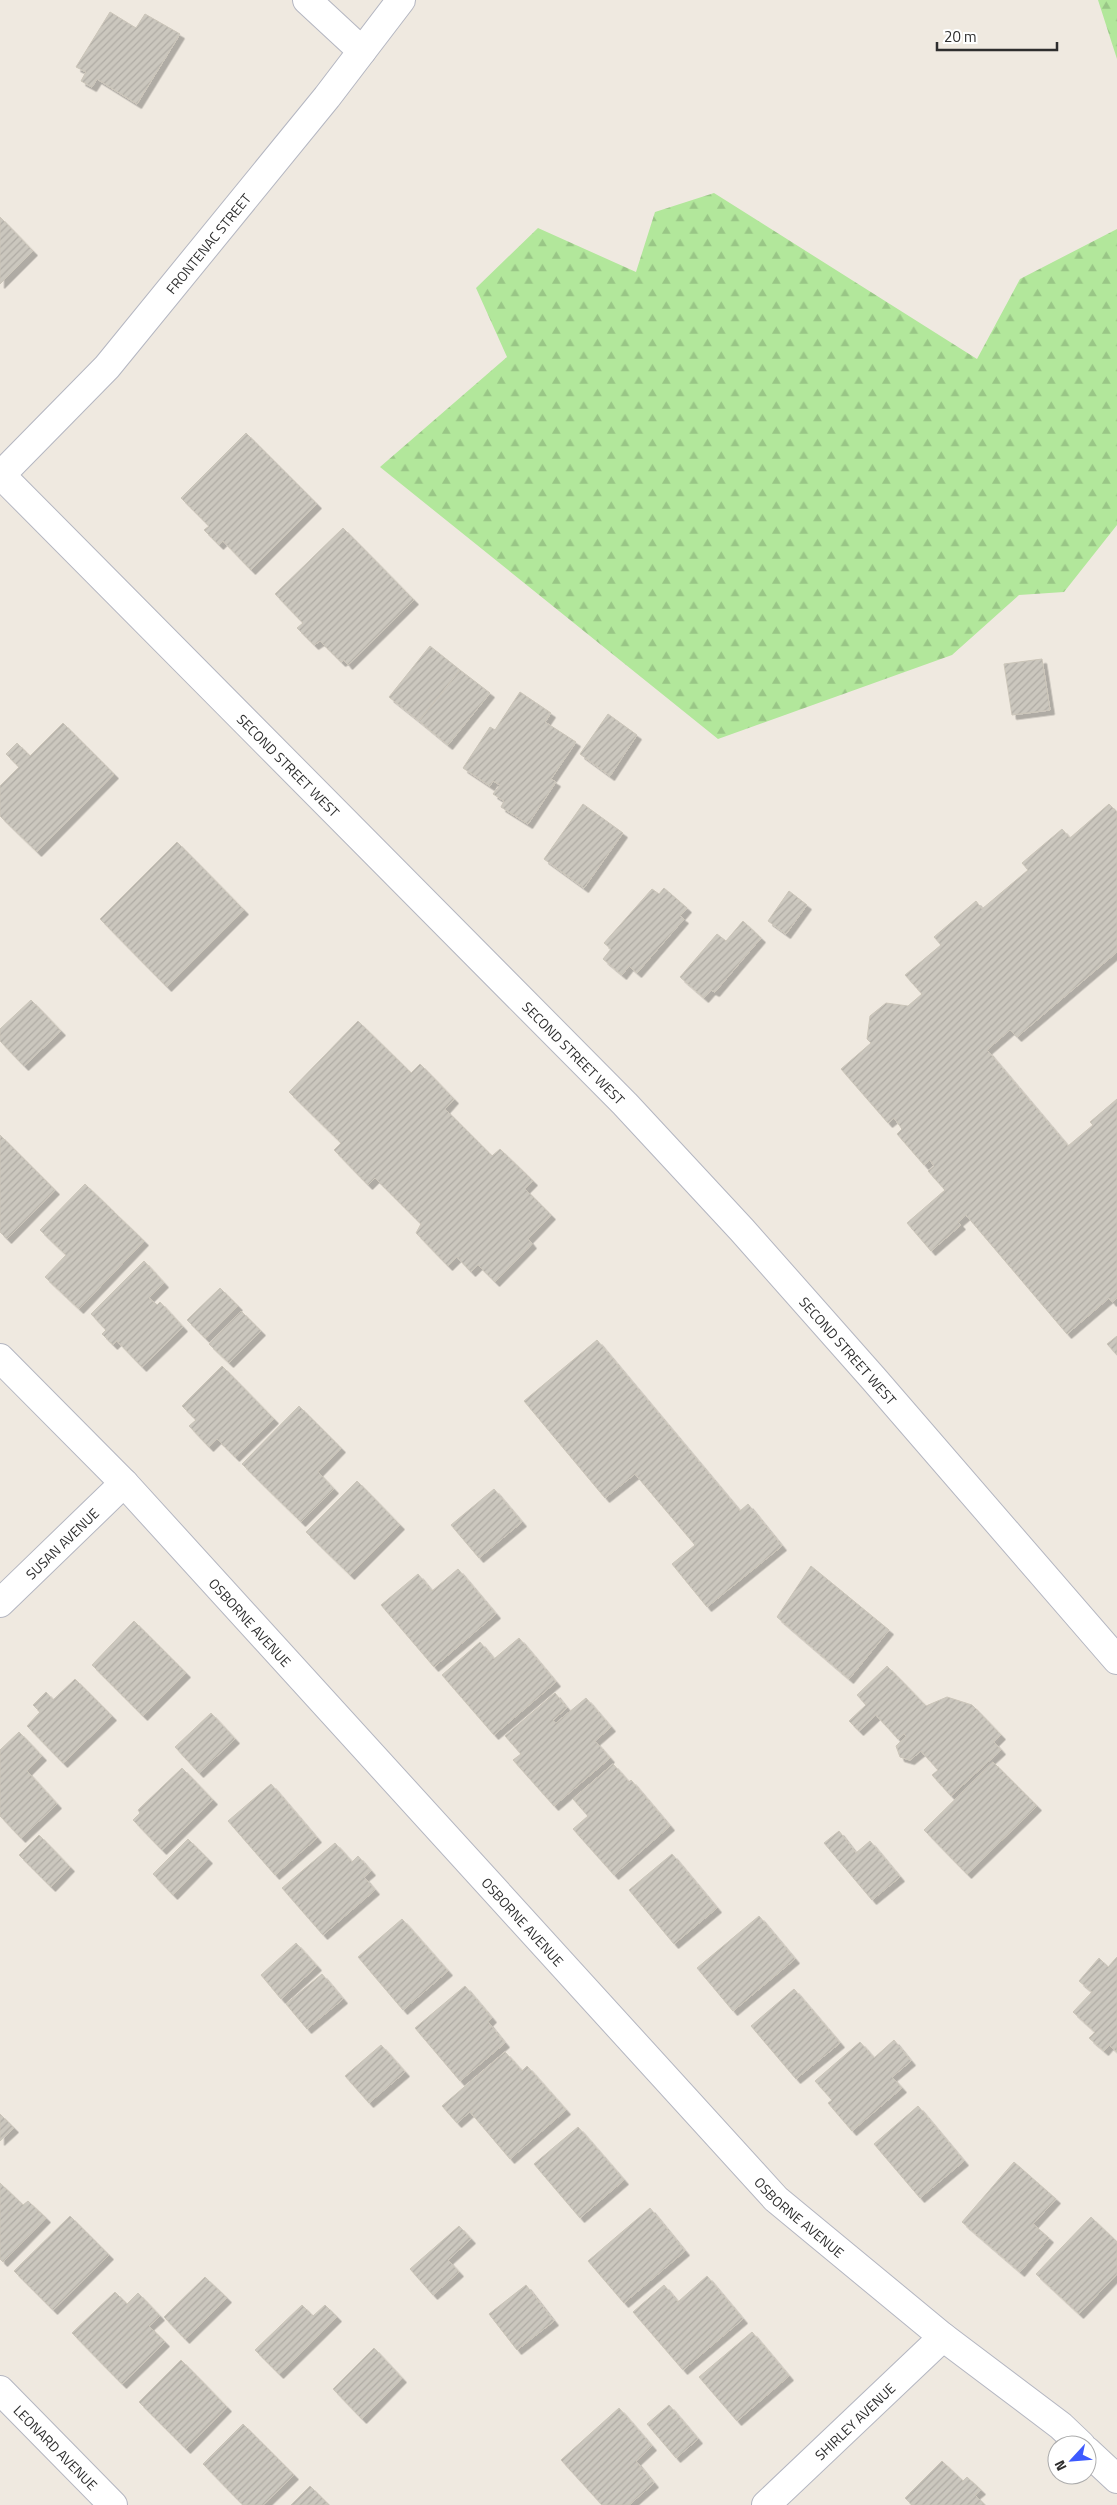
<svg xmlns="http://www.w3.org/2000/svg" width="1117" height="2505" font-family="'Titillium Web',sans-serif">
  <defs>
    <pattern id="forest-firs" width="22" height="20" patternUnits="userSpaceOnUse" patternTransform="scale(1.25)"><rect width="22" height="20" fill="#b2e79b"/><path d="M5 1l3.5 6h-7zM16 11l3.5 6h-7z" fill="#99c686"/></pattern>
    <pattern id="building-hatch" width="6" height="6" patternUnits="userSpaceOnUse" patternTransform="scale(1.25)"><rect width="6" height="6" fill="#cbc7be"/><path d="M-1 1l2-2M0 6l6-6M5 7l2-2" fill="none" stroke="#afaba4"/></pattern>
    <filter id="shadow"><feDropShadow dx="4.5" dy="4.5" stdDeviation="0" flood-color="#0004"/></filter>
  </defs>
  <rect width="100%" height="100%" fill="#efe9e0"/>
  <path fill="url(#forest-firs)" d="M1098 0H1117V59Z
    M714 193 977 359 1020 279 1117 229V525L1064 592 1019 595 952 655 718 739 380 467 507 357 476 288 538 228 636 272 655 212Z"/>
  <path fill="url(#building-hatch)" stroke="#cbc5b9" filter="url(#shadow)" d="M110 12 136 28 145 14 180 34 137 104 97 79 92 87 81 81 86 72 76 67Z
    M0 217 33 251 0 284Z
    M246 433 317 504 251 570 223 541 219 545 204 530 209 526 181 498Z
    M343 528 414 600 348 665 344 660 341 662 320 641 314 645 297 628 303 623 275 594Z
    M430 646 460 670 419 721 389 697Z
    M1042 659 1050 710 1012 715 1004 664Z
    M460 670 490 693 448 745 419 721Z
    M520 692 551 713 545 722 576 742 551 779 556 782 528 824 501 807 504 801 493 794 500 785 493 781 490 786 463 768 490 727 495 730Z
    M608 714 637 735 610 776 580 754Z
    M63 723 114 774 37 852 0 816V786L19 767 6 754 17 743 30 756Z
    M583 804 623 833 584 888 544 859Z
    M1109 804 1117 812V952L1017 1037 1010 1030 987 1050 1068 1146 1093 1125 1090 1122 1117 1099V1298L1112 1302 1109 1298 1067 1334 966 1215 958 1222 961 1225 931 1251 907 1223 945 1190 928 1171 934 1166 930 1160 924 1165 897 1134 902 1129 894 1118 888 1123 841 1069 871 1043 867 1039 870 1016 886 1003 908 1006 922 994 905 975 941 945 934 937 976 901 982 909 1028 870 1022 863 1062 829 1070 838Z
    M177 842 244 910 167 987 100 919Z
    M664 888 687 908 680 916 684 919 637 973 629 966 622 975 603 959 611 949 604 943 652 889 659 894Z
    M789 891 807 905 786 934 768 921Z
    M743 921 761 938 715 992 711 990 704 998 680 977 717 934 726 941Z
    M31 1000 61 1031 24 1066 0 1041V1029Z
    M358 1021 411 1073 420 1064 454 1099 445 1109 492 1156 500 1149 533 1181 525 1189 551 1215 528 1239 532 1244 495 1282 478 1265 471 1272 457 1257 448 1266 416 1233 421 1224 375 1178 368 1185 334 1150 341 1143 289 1092Z
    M0 1135 55 1190 7 1239 0 1232Z
    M85 1184 144 1241 79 1309 45 1277 66 1255 40 1230Z
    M144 1261 164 1283 149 1298 157 1305 160 1302 183 1327 142 1367 117 1341 113 1345 102 1334 106 1330 91 1314Z
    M220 1288 238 1306 205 1338 187 1320Z
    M241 1311 261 1331 229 1363 209 1344Z
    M1117 1336V1355L1107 1344Z
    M597 1340 740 1511 748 1504 782 1546 707 1607 672 1564 695 1545 635 1474 605 1498 524 1401Z
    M222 1366 274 1419 235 1457 217 1439 209 1447 189 1426 196 1420 182 1406Z
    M299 1406 341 1448 318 1472 334 1489 301 1522 242 1464Z
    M357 1481 400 1525 350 1575 306 1532Z
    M494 1489 522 1522 479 1558 451 1525Z
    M811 1566 889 1630 849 1679 777 1617Z
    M458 1569 496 1614 434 1667 381 1605 418 1574 432 1591Z
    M134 1621 186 1673 143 1716 92 1665Z
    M519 1638 556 1682 494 1735 442 1675 480 1642 494 1659Z
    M887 1666 926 1706 947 1697 972 1705 1001 1735 994 1742 1001 1750 951 1796 932 1775 938 1770 921 1751 910 1760 900 1757 896 1746 906 1736 904 1734 898 1739 876 1715 859 1731 849 1721 866 1705 857 1695Z
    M75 1679 112 1716 63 1763 27 1726 40 1712 33 1705 46 1692 53 1700Z
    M555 1693 567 1708 553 1720 556 1723 586 1698 611 1727 595 1741 610 1758 554 1806 513 1760 521 1754 505 1736Z
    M211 1713 235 1739 199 1773 175 1747Z
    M19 1732 42 1756 27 1771 57 1804 21 1838 0 1816V1750Z
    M993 1762 1037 1806 967 1874 924 1830Z
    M613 1764 629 1782 631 1780 670 1826 614 1875 573 1829 588 1816 573 1799Z
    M182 1768 213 1800 162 1850 133 1820 140 1813 138 1810Z
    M271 1784 317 1838 275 1875 228 1821Z
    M839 1831 856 1853 870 1841 900 1877 872 1900 824 1843Z
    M39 1835 70 1867 51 1887 19 1855Z
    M188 1839 208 1859 173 1895 153 1874Z
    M335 1843 352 1862 358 1856 371 1871 364 1877 375 1890 323 1935 282 1888Z
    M672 1854 717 1908 674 1944 629 1890Z
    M759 1916 795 1959 733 2011 697 1968Z
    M402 1919 448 1971 403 2010 358 1957Z
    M296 1943 317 1966 281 1999 261 1975Z
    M1117 1957V2052L1109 2045 1104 2051 1089 2038 1095 2032 1073 2012 1092 1992 1079 1981 1099 1958 1108 1967Z
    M322 1974 343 1999 307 2029 286 2004Z
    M465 1986 492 2018 488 2022 505 2043 460 2081 415 2028Z
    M794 1989 840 2043 796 2079 751 2026Z
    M894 2040 911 2061 892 2077 902 2088 852 2131 828 2103 832 2100 815 2081 860 2042 874 2058Z
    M381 2045 405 2072 369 2103 345 2076Z
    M505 2052 522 2071 527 2066 566 2110 510 2159 471 2113 473 2109 457 2123 442 2106Z
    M918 2106 964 2161 920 2198 874 2144Z
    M0 2114 14 2128 0 2141Z
    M578 2127 624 2180 580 2218 534 2164Z
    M1014 2162 1056 2199 1033 2224 1049 2238 1020 2272 962 2222Z
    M0 2183 23 2205 28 2201 46 2218 3 2262 0 2259Z
    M650 2208 685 2251 624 2303 588 2261Z
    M70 2216 109 2255 53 2310 14 2271Z
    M1091 2217 1117 2242V2274L1079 2314 1036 2274Z
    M459 2226 471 2239 448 2260 459 2272 433 2295 410 2269Z
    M707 2276 743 2319 683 2370 633 2312 664 2285 678 2302Z
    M205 2277 227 2298 185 2339 164 2317Z
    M526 2285 554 2321 517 2350 489 2314Z
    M115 2292 127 2304 138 2293 160 2316 149 2326 165 2342 122 2384 72 2333Z
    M302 2305 313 2316 325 2305 337 2317 279 2374 255 2350Z
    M752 2332 789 2376 737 2421 699 2377Z
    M374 2348 402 2378 362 2419 333 2389Z
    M181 2360 227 2407 186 2449 139 2402Z
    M669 2405 698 2439 676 2458 647 2424Z
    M619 2408 652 2446 636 2461 654 2483 629 2505H602L561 2460Z
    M243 2424 294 2475 263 2505H243L203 2464Z
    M942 2461 963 2481 967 2477 981 2490 975 2495 985 2505H912L905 2498Z
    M310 2486 329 2505H291Z"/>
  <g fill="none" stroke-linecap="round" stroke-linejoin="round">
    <g stroke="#b4b6c1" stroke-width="30">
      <g id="minor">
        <path d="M307 0 362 51"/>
        <path id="s1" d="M1 475 107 367 327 97 401 0"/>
        <path id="s2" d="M0 1358 124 1483 776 2199 943 2337 1061 2426 1081 2445"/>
        <path id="s3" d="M0 1603 124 1483"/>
        <path id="s4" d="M0 2390 113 2505"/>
        <path d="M1087 2451 1117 2479"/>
        <path id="s5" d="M766 2505 943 2337"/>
      </g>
    </g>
    <g stroke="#b4b6c1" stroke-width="30">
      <g id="secondary">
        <path id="s6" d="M0 474 625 1104 742 1230 873 1378 1117 1660"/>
      </g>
    </g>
    <use href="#minor" stroke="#fff" stroke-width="28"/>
    <use href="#secondary" stroke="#fff" stroke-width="28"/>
  </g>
  <g text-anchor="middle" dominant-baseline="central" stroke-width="5" stroke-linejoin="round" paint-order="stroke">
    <g font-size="14" fill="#2e2e2e" stroke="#fff">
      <text stroke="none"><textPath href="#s1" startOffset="311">FRONTENAC STREET</textPath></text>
      <text stroke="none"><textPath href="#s6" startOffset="410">SECOND STREET WEST</textPath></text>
      <text stroke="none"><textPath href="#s6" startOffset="815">SECOND STREET WEST</textPath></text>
      <text stroke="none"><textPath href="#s6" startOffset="1220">SECOND STREET WEST</textPath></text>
      <text stroke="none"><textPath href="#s3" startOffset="86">SUSAN AVENUE</textPath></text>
      <text stroke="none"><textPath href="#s2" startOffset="364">OSBORNE AVENUE</textPath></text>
      <text stroke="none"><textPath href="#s2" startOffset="769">OSBORNE AVENUE</textPath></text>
      <text stroke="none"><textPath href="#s2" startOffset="1174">OSBORNE AVENUE</textPath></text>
      <text stroke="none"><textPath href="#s5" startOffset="122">SHIRLEY AVENUE</textPath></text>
      <text stroke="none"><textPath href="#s4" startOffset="80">LEONARD AVENUE</textPath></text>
    </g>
  </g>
  <g transform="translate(1072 2460) rotate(244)"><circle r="24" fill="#ffffff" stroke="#ababab"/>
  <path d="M0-4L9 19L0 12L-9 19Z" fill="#3d5aff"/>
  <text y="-8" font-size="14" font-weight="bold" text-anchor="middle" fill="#2e2e2e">N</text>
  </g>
  <path d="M937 42v8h120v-8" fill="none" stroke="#2e2e2e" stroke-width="2.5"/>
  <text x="944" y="42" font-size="15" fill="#2e2e2e" stroke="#ffffff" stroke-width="4" paint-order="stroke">20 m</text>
</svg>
